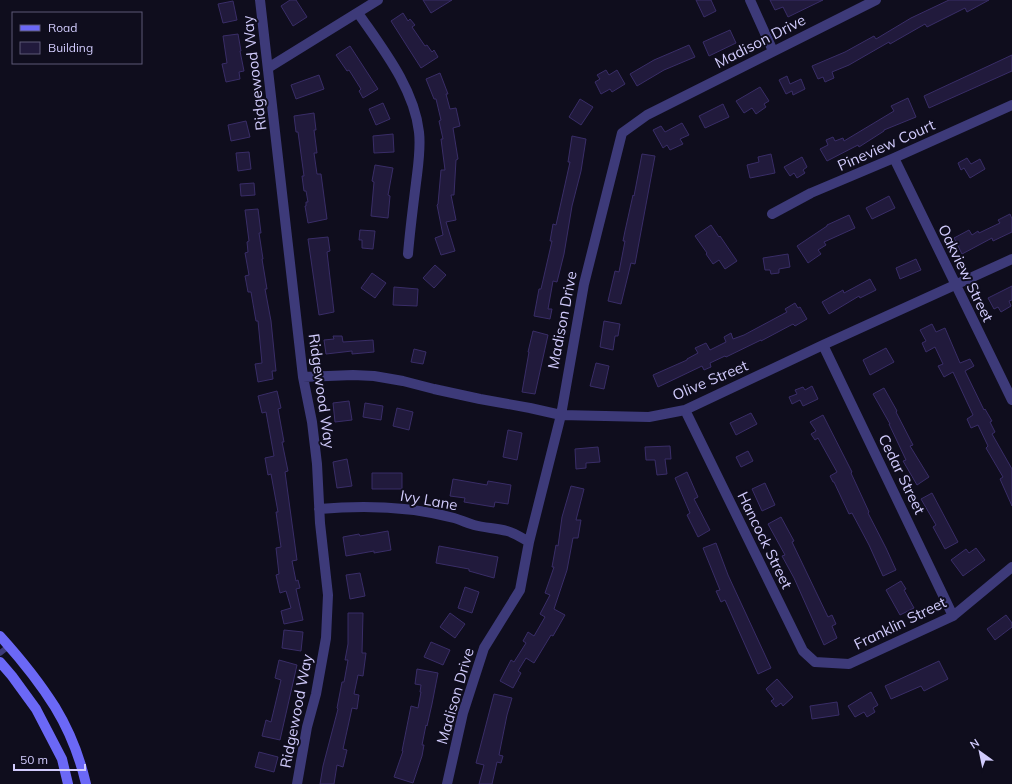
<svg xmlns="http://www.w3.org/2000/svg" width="1012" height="784" font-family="Mulish,sans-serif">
  <rect width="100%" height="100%" fill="#0f0d1d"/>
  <path fill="#211a3c" stroke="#392d67" d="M290 0H296L307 17 293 26 281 6Z
    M423 0H452L431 13Z
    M696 0H711L716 11 704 17Z
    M770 0H823L788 17 783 7 775 10Z
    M949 0H989L967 12 965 8 927 27 925 24 890 44 889 42 849 65 832 72 834 78 825 82 823 77 818 79 812 66 845 52 874 36 876 39 911 18Z
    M233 1 237 20 223 23 218 4Z
    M403 13 408 21 410 19 415 25 412 27 425 46 427 45 432 52 434 50 438 57 421 68 391 21Z
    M730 30 736 43 709 56 703 42Z
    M238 34 241 51H240L244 71 239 72 240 79 226 82 222 64 227 63 223 36Z
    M689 45 695 57 664 70 637 86 630 74 654 60Z
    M350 46 378 89 363 98 359 91 361 89 349 70 347 71 336 55Z
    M1012 55V71L929 108 924 96Z
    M606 70 609 75 617 70 625 84 612 92 610 89 601 94 595 82 600 79 597 75Z
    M440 73 448 94H446L450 109 456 108 460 126 453 128 458 159 456 160 454 195H451L456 220 446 222 455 251 441 255 435 238 443 235 437 205 438 204 441 170H445L441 139H443L439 121 441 120 436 99H434L426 79Z
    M319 75 324 89 296 99 291 85Z
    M787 76 790 84 801 79 805 89 793 95 792 91 786 94 779 80Z
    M760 87 769 101 764 104 766 107 756 114 752 108 744 113 736 101Z
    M908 98 916 117 884 130V131L859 147 858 145 827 161 820 149 828 145 826 140 833 137 835 141 843 138 844 141 894 111 891 106Z
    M580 99 593 107 581 125 569 117Z
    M383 103 390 119 376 125 369 109Z
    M723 104 729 117 705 128 699 116Z
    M314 113 316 130H314L317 153H314L317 174H321L327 219 308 223 305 206H306V202H308L306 191H304L302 176H304L298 132H296L294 116Z
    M246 121 250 137 231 141 228 125Z
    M682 123 689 135 680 139 683 144 670 150 667 145 663 148 653 130 661 126 665 132Z
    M393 134 394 152 374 153 373 136Z
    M572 136 586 139 581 171 572 206 564 254 557 282 553 281 548 309H552L550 319 534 316 539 289H541L552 241H550L553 224 556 225 570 162H568Z
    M249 152 251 169 238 171 236 153Z
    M642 154 655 156 635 264 631 263 621 304 608 301 615 271 619 272 625 241H623L625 231 633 195 634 196Z
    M771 154 775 173 750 178 747 165 759 162 758 157Z
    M802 157 807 167 803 170 805 173 797 178 794 173 790 176 784 167Z
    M967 158 971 164 980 159 985 169 970 178 964 168 961 170 958 163Z
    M375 165 393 168 388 195 390 196 388 218 371 216 374 182 372 181Z
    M254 183 255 195 241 196 240 184Z
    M889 196 895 208 872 219 866 208Z
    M258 209 261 233H259L263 259H262L267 289H265L271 321 276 371H272L273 379 258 382 255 364 262 363 258 321H256L251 292H248L245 276 249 275 245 253 248 252 247 242 249 241 245 210Z
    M1010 214 1012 219V232L993 241 992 238 962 254 954 238 969 230 972 235 978 231 979 233 1000 223 998 220Z
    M849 215 855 228 824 242 826 245 818 250 821 254 808 263 797 246 827 226V225Z
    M711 225 719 237 720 236 737 261 725 269 719 260 713 264 706 254 707 253 695 236Z
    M360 230 375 231 373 249 362 248V240H359Z
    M328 237 330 251 327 252 334 312 319 315 308 239Z
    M788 254 790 267 779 269V273L771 274 770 270H765L763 258Z
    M916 259 921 270 900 279 896 268Z
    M435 265 446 275 434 288 423 278Z
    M372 273 386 283 375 298 361 288Z
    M870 279 876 290 860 298 859 296 829 314 822 302 843 290 844 293Z
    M1012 286V300L1009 301 1011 306 1001 312 998 307 994 309 988 298Z
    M394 287 418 289 417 306 393 305Z
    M795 303 798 308 800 307 807 319 795 326 793 324 761 341V340L726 357 725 356 710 363 711 367 704 370 702 366 658 387 653 375 687 360V359L698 353 695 348 706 343 710 350 726 342 724 337 731 333 733 339 744 335 787 312 785 309Z
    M604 321 620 324 618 336H615L613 350 600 347Z
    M932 324 936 332 945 328 960 363 970 359 974 366 965 371 984 410 985 409 992 421 990 422 995 432 992 434 1012 469V506L1000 479 1003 477 986 448 988 446 978 425 971 428 967 419 973 415 953 372 944 377 938 366 943 364 935 347 926 352 922 343 926 341 920 330Z
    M533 331 548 335 535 394 522 392 529 352H528Z
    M333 336H342L343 342 373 340 374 352 352 354V351L326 354 324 340 334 339Z
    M886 348 894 362 870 375 863 360Z
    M414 349 426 352 423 364 411 362Z
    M596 363 609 366 604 389 590 386Z
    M812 386 818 399 803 406 800 400 792 404 789 397 797 394 795 390 803 387 805 390Z
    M884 388 897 411 896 412 913 445 910 446 929 477 917 485 903 461 906 460 889 424H890L873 394Z
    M277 391 281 408 278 409 284 442H282L288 471 285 472 297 560 292 561 296 581 298 580 300 588 296 589 303 620 284 624 281 611 291 608 286 591 280 593 276 575 279 574 276 548 281 547 276 512H278L271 474 268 475 265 458 274 456 266 412 262 413 258 396Z
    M349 401 352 420 335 422 333 403Z
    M365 403 383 406 381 420 363 417Z
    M397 408 413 412 409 430 393 426Z
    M751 413 757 424 736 435 730 423Z
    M823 415 852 472 851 473 869 512 868 513 886 548 896 570 883 576 869 545 852 513 849 514 834 482H833L830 476 837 472 818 438 815 440 811 434 816 431 810 422Z
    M508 430 522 433 517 460 503 457Z
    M670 446 671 459H665L667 474 657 475 655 460H646L645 447Z
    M598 447 600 462 586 463V468L576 469 575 449Z
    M748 451 753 461 741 467 736 457Z
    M347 459 352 486 337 488 333 462Z
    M687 472 698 497 694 499 710 530 698 537 687 515 690 513 675 478Z
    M372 473H402V489H372Z
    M453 479 487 485 488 481 511 485 508 504 495 502 494 507 464 502 465 498 450 496Z
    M765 483 775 505 762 511 752 489Z
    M571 486 584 489 576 520H581L578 538H573L567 570 554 609 565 615 553 636 551 635 534 663 526 658 518 671 521 673 513 688 500 681 511 660 514 662 526 643 523 641 528 632 534 636 545 617 540 614 550 595 545 593 554 567H552L556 545 558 546 562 517Z
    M932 493 958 542 945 549 933 527 936 525 921 499Z
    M781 517 794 541 792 542 828 617 832 615 836 624 832 626 837 638 824 645 794 578 782 556 785 555 768 524Z
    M388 531 391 550 374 553V551L346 556 343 537 359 534 360 536Z
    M716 543 728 575 771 668 758 674 725 600 721 602 716 591 720 590 703 548Z
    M439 546 498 557 494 578 469 571V569L436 563Z
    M976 548 985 560 963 576 951 560 966 549 969 553Z
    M360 573 365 596 350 599 346 575Z
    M901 581 906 589 904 590 914 608 900 615 886 590Z
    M465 587 479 592 472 613 458 608Z
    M348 613H363L362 653H366L363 676 358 675 354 694 359 695 357 709 352 708 343 749 347 750 343 767 337 765 334 784H320L323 766 338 709 337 708 342 682H344L348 660H345L348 644Z
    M450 613 465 624 455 638 440 627Z
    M1006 615 1012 623V627L995 640 987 629Z
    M284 630 303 632 301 651 282 648Z
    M431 642 450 650 443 665 424 657Z
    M279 660 297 665 280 740 262 736 266 720 271 722 281 680 275 678Z
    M939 661 948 679 924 691 921 686 891 699 885 686Z
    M417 669 438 673 432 704 427 726 426 725 422 745H424L422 756 413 783 394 777 403 751H402L411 706 418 708 421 692H420L421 685 415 684Z
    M777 679 793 697 783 706 781 703 776 707 771 701 774 699 766 689Z
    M871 692 878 705 873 708 875 712 867 717 864 712 855 717 848 706Z
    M494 694 512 698 507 715 499 755 503 756 501 763 497 762 492 784H479L484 765 476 763Z
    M837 702 839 715 812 719 810 706Z
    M259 752 278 757 274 772 255 767Z"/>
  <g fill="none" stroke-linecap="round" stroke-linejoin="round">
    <path stroke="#3d3a79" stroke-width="5.5" d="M0 653 9 646"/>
    <path stroke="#3d3a79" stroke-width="10" d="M260 0 303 377 312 422 317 464 320 523 328 595 326 638 316 694 307 727 297 784
      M750 0 773 51
      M358 13C382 48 414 88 419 132 421 149 418 166 416 183 413 207 410 230 408 254
      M268 68 378 0
      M894 158 1012 400
      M772 214 811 193 894 158 1012 105
      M823 345 953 616
      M303 377 353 375 374 376 403 381 434 389 480 399 530 408 561 415 649 417 685 410 823 345 1012 259
      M685 410 803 651 815 662 849 664 953 616 1012 567
      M319 509C363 505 410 506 454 518 461 520 467 523 474 525 485 528 496 528 507 531 515 533 522 538 529 542
      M447 784 463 713 484 648 520 590 529 542 561 415 584 284 622 133 647 115 876 0"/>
    <path stroke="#6b68f6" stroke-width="10" d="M0 636C19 657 40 683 55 707 69 730 80 758 86 784
      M0 662 12 676 36 709 62 759 68 784"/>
  </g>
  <g text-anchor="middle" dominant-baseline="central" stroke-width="4" stroke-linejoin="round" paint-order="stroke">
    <g font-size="15" fill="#d1cbfc" stroke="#0f0d1d">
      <text transform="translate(760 41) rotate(-27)">Madison Drive</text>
      <text transform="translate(254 73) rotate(-97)">Ridgewood Way</text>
      <text transform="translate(886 145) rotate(-24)">Pineview Court</text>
      <text transform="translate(966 273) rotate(64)">Oakview Street</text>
      <text transform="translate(562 320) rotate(-79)">Madison Drive</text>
      <text transform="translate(710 380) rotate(-23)">Olive Street</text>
      <text transform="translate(322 391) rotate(82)">Ridgewood Way</text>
      <text transform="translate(902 474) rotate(64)">Cedar Street</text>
      <text transform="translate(429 500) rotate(10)">Ivy Lane</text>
      <text transform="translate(765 540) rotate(64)">Hancock Street</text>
      <text transform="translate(900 623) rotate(-26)">Franklin Street</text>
      <text transform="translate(455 696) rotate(-74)">Madison Drive</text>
      <text transform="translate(296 711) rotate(-79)">Ridgewood Way</text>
    </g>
  </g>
  <rect x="12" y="12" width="130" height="52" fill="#0f0d1d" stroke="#5d5976"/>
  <rect x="20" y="25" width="20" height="6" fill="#6b68f6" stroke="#5d5976"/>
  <text x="48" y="32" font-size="12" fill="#d1cbfc">Road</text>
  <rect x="20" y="42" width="20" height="12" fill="#211a3c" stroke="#5d5976"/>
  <text x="48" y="52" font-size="12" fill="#d1cbfc">Building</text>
  <g transform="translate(980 752) rotate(327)" stroke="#0f0d1d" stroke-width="3" paint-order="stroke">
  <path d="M0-3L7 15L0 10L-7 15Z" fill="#d1cbfc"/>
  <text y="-6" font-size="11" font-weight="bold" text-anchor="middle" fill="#d1cbfc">N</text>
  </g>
  <path d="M14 764v6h71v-6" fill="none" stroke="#d1cbfc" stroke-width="2"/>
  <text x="20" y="764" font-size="12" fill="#d1cbfc" stroke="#0f0d1d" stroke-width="3" paint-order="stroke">50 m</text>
</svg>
